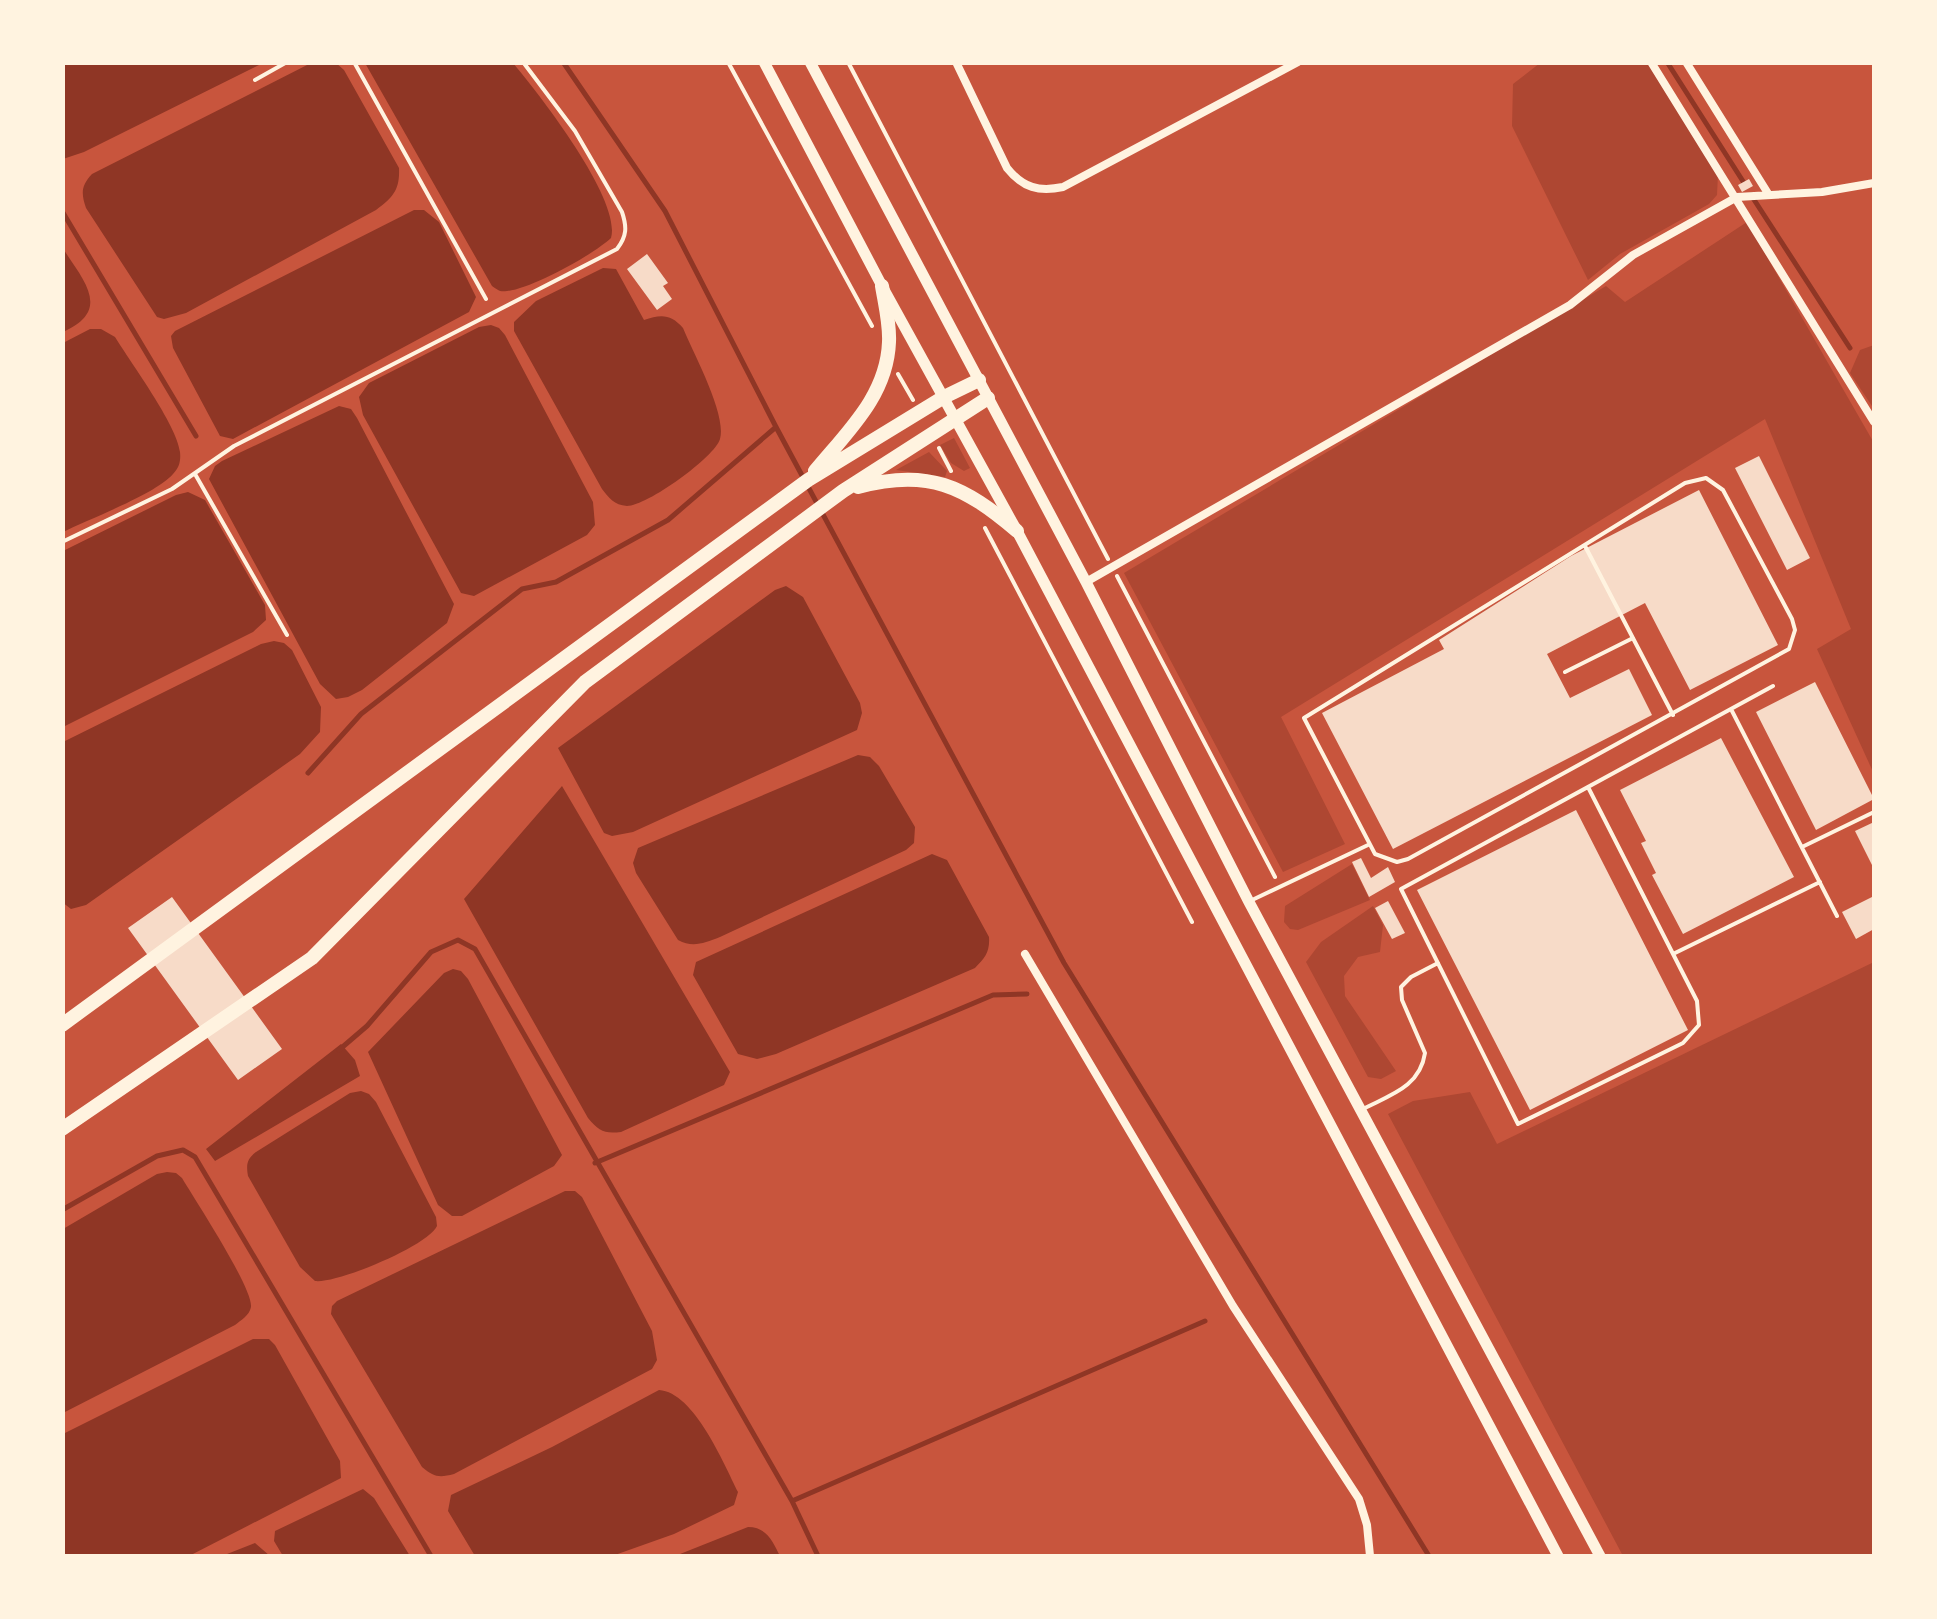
<svg xmlns="http://www.w3.org/2000/svg" width="1937" height="1619" font-family="Signika,sans-serif">
  <rect width="100%" height="100%" fill="#c8553d"/>
  <path fill="#ae4732" d="M1540 63H1647L1718 174 1717 195 1709 204 1620 254 1588 280 1512 126 1513 84Z
    M1747 222 1874 443V774L1817 649 1851 629 1765 419 1281 717 1345 844 1283 872 1124 573 1606 286 1625 302Z
    M1874 345V409L1850 373 1860 350Z
    M954 438 970 468 964 471 951 463 940 445Z
    M929 452 947 471 945 477 896 470Z
    M1352 864 1370 900 1298 930 1290 929 1284 922 1285 906Z
    M1373 906 1383 925 1380 952 1358 957 1344 976 1345 996 1396 1071 1381 1079 1368 1077 1306 962 1321 942Z
    M1874 962V1556H1623L1388 1114 1413 1101 1470 1092 1497 1144Z"/>
  <path fill="#8f3625" d="M62 63 63 62 263 63 84 152 63 159Z
    M311 63H336L344 70 399 168C400 190 393 197 376 210L186 313 164 319 157 317 86 208C81 193 81 186 92 174Z
    M365 63H513C539 94 622 200 611 238 593 255 531 289 507 291 499 292 498 290 492 286Z
    M414 210H424L439 222 476 297 469 312 233 439 220 436 173 348 171 336 175 331Z
    M62 247C83 280 113 310 63 332Z
    M603 268 616 269 644 320C661 314 671 314 683 328 693 353 727 414 720 439 715 457 647 506 627 506 614 505 609 498 602 489L514 331V322L536 301Z
    M491 325 499 328 505 335 593 502 595 525 587 535 474 596 461 593 363 415 359 397 369 383 479 327Z
    M90 329H101L115 337C131 363 177 425 180 452 181 461 179 468 173 474 156 494 89 519 63 532V343Z
    M339 406 351 409 357 418 454 604 447 623 362 690 348 697 336 699 320 684 209 479 215 466 222 461Z
    M188 492 205 500 265 605 266 620 253 632 63 727V551L176 495Z
    M786 586 803 597 860 703 862 713 857 730 633 832 612 836 604 833 558 748 775 590Z
    M274 641 284 643 292 650 321 707 320 732 300 754 86 905 71 909 62 902 63 742 261 644Z
    M858 755 870 757 879 766 915 827 914 843 906 850 720 937C704 943 693 948 678 940L636 873 633 863 638 848Z
    M562 786 730 1072 724 1085 621 1132C604 1134 599 1131 588 1118L464 899Z
    M932 854 947 860 989 937C990 952 985 958 975 968L776 1054 757 1059 738 1054 693 975 696 962Z
    M453 969 461 971 468 979 562 1155 554 1166 462 1216H452L438 1205 368 1052 444 973Z
    M341 1044 355 1060 360 1076 215 1161 206 1149Z
    M361 1091 369 1094 376 1102 436 1217 437 1226C428 1246 336 1284 315 1281L300 1267 248 1176C246 1164 247 1159 256 1152L350 1093Z
    M167 1172 176 1173 182 1178C195 1200 253 1288 251 1307 249 1316 241 1320 235 1325L63 1413V1229L157 1174Z
    M565 1191H575L582 1197 652 1331 657 1360 652 1369 454 1474C439 1478 434 1477 422 1467L331 1314 332 1306 337 1301Z
    M253 1339H269L275 1345 340 1461 341 1478 189 1556H63V1434Z
    M659 1390C694 1392 724 1464 738 1492L734 1505 674 1534 612 1556H475L448 1511 451 1495 552 1447Z
    M363 1489 374 1498 410 1556H283L274 1541 275 1531Z
    M748 1527C767 1527 773 1542 780 1556H675Z
    M255 1543 270 1556H222Z"/>
  <g fill="none" stroke-linecap="round" stroke-linejoin="round">
    <path stroke="#8f3625" stroke-width="5" d="M563 62 665 211 776 427 1064 963 1429 1556
      M1667 62 1746 186
      M1751 195 1850 348
      M62 211 196 436
      M308 773 361 714 522 589 556 582 668 520 776 427
      M339 1050 367 1026 431 952 458 940 475 949 792 1501 818 1556
      M595 1163 993 995 1027 994
      M62 1210 157 1156 183 1150 195 1157 431 1556
      M792 1501 1205 1321"/>
  </g>
  <path fill="#f7dbc8" d="M1749 179 1753 186 1742 192 1738 185Z
    M647 254 668 283 663 286 672 299 657 310 627 269Z
    M1759 456 1810 558 1787 570 1735 468Z
    M1699 490 1778 645 1690 690 1645 603 1547 654 1570 698 1629 669 1652 715 1393 849 1322 713 1444 649 1439 640 1571 556Z
    M1815 682 1874 799 1816 830 1756 712Z
    M1721 738 1794 877 1683 934 1652 875 1656 873 1641 843 1646 841 1620 790Z
    M1576 810 1688 1030 1530 1110 1417 890Z
    M1874 822V869L1855 831Z
    M1361 858 1371 878 1388 867 1395 882 1369 897 1352 862Z
    M1874 896V929L1856 939 1842 912Z
    M172 897 282 1049 238 1080 128 928Z
    M1388 901 1405 933 1392 939 1375 908Z"/>
  <g fill="none" stroke-linecap="round" stroke-linejoin="round">
    <path stroke="#fff3e0" stroke-width="4" d="M354 62 486 299
      M728 62 872 326
      M848 62 1108 559
      M255 80 287 62
      M898 374 913 400
      M939 448 951 471
      M195 474 287 635
      M985 528 1192 922
      M62 542 172 489 234 446 617 249C627 236 627 227 622 212L575 131 523 62
      M1117 576 1275 877"/>
    <path stroke="#fff3e0" stroke-width="4" d="M1706 478 1723 490 1792 619 1795 630 1789 649 1408 859 1397 862 1375 854 1304 718 1685 483Z
      M1585 546 1673 715
      M1565 672 1633 638
      M1732 711 1837 916
      M1588 787 1697 1001 1699 1025 1683 1043 1518 1124 1401 889 1773 686
      M1802 847 1874 812
      M1250 901 1368 845
      M1673 954 1820 882
      M1363 1109C1390 1095 1420 1087 1425 1053L1402 1000 1401 987 1411 977 1438 963"/>
    <path stroke="#fff3e0" stroke-width="8" d="M956 62 1007 168C1023 188 1039 192 1063 187L1298 62
      M1651 62 1874 422
      M1686 62 1769 195
      M1086 582 1570 305 1633 255 1737 197 1822 192 1874 183
      M1025 954 1233 1306 1359 1499 1367 1525 1370 1556"/>
    <path stroke="#fff3e0" stroke-width="11" d="M764 62 882 286 1017 531 1558 1556
      M810 62 1086 582 1249 902 1600 1556"/>
    <path stroke="#fff3e0" stroke-width="14" d="M815 471C847 432 887 396 889 342 890 324 885 304 882 286
      M858 487C928 468 964 486 1017 531
      M62 1025 808 480 944 397 979 380
      M62 1129 312 958 585 682 843 491 988 398"/>
  </g>
  <rect width="1937" height="1619" fill="none" stroke="#fff3e0" stroke-width="130"/>
</svg>
